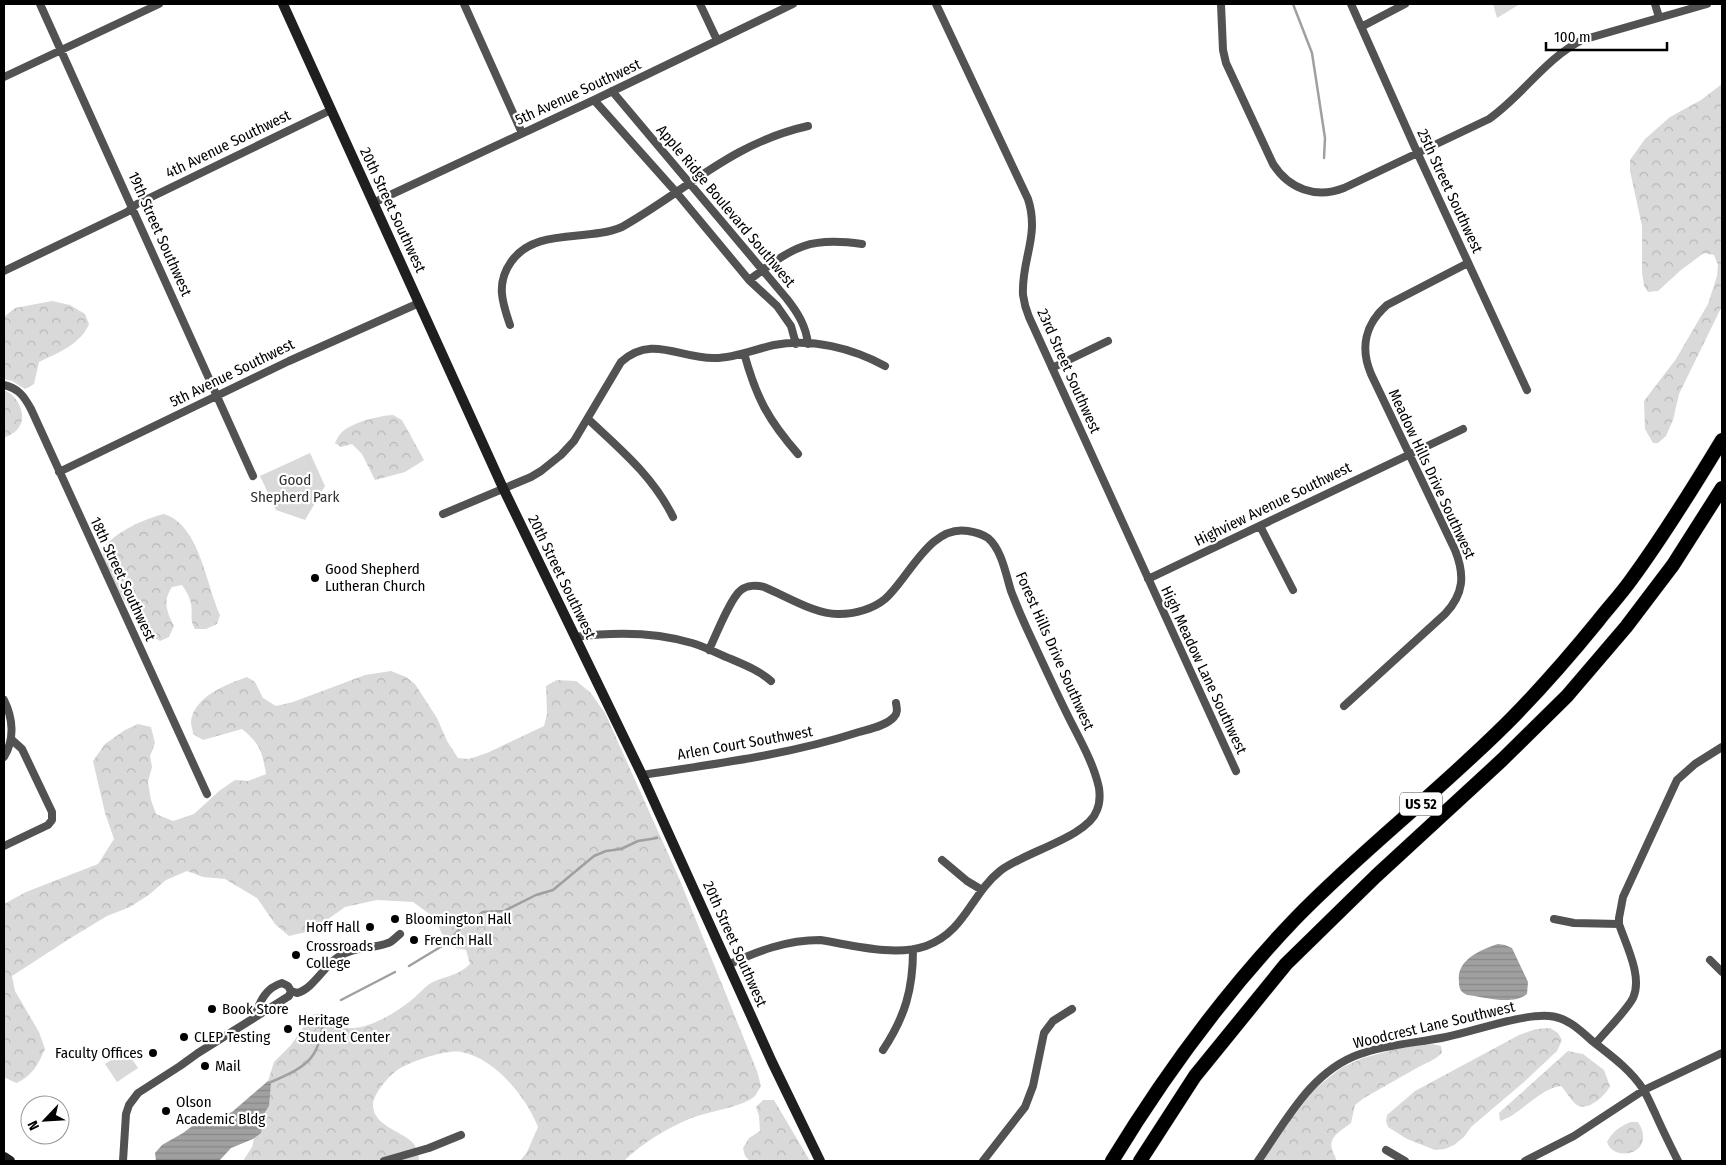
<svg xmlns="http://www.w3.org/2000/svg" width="1726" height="1165" font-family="'Fira Sans Condensed',sans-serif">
  <defs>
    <pattern id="forest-crowns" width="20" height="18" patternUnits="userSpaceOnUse" patternTransform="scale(1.25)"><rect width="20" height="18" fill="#d9d9d9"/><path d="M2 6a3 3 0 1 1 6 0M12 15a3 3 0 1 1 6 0" fill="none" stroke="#b8b8b8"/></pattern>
    <pattern id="water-rules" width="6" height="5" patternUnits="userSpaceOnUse" patternTransform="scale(1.25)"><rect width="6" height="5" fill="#a0a0a0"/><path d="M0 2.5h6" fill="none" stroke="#888"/></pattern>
  </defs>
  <rect width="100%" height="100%" fill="#fff"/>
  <path fill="url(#forest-crowns)" d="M1722 84V306L1679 394 1673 420 1666 436 1658 443H1653L1645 429 1644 401 1676 359 1708 304 1717 276 1718 265 1714 255 1704 253 1681 270 1658 291 1648 292 1644 286 1642 272V226L1630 171V160L1645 139 1670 117 1701 100Z
    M52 301 70 305 85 314 89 324C81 344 58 353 39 362L34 384 25 389 12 381 4 379V317L15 308Z
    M4 390C18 395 29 417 17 430 14 433 8 436 4 438Z
    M393 415 402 420 424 460 405 472 375 480 362 454 352 444 341 447 335 443C337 439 338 436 341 433 352 422 378 416 393 415Z
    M164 514C200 525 206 585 220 615L217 624 206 629H195C189 618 193 616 191 604 190 597 186 591 182 585L172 587C162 601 167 612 174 626L169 637 160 641 146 632 125 602 115 586 104 560 102 549C116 532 143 519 164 514Z
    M391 671 406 677 415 684 437 718 447 741 458 758 469 759 487 753 544 726 547 714 546 686 557 680 576 681 590 692 605 713 679 878 757 1071 761 1086C759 1089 757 1093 755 1096 744 1107 705 1112 689 1119 666 1129 642 1143 624 1161H520L527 1152 538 1127C526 1097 495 1058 461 1052 447 1049 412 1061 399 1069 390 1074 373 1094 373 1105 373 1126 402 1131 413 1143 417 1148 419 1155 419 1161H243L252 1147 265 1091 274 1062 291 1045 312 1015 321 1013C327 1018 335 1027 343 1028 366 1031 392 1015 409 1002 418 996 423 987 433 982 448 975 456 977 470 964L466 950 456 948 442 934 435 918 413 902 377 900 345 907 324 922 306 932 289 936 275 924 257 898 225 879 203 877 187 871 166 880 150 894 130 907 107 916 69 939 12 976 15 991 39 1032 45 1049C38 1064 33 1076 16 1083L4 1077V904L26 892 98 864 114 839 105 813 93 761 105 744 125 730 138 724 151 727 155 743 150 756 152 767 148 782 151 800 156 814 173 821 194 814 219 791 235 780 248 781 266 774C262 751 260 744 242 729L203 740 193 734C193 730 191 726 191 722 193 697 227 684 247 677L255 682 263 698 276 706 293 702 365 675Z
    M1550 1028 1558 1033 1562 1040 1557 1051 1524 1082 1471 1127 1464 1137 1454 1145 1445 1149 1435 1150 1407 1139 1388 1127 1386 1121 1387 1115 1415 1091 1519 1035 1536 1029Z
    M1433 1044 1441 1046 1442 1053 1436 1058 1415 1069 1364 1098 1355 1105 1351 1123C1342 1130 1328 1137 1332 1149 1333 1154 1336 1156 1336 1161H1253L1292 1107 1341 1068 1363 1058 1400 1048Z
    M1568 1051 1583 1054 1604 1070 1610 1086C1606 1095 1588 1112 1577 1105 1571 1101 1566 1091 1561 1086 1538 1089 1522 1114 1500 1121L1499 1113Z
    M763 1100H774L810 1161H750L745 1156 743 1148 749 1138 760 1131 759 1116 756 1107Z
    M1631 1122H1638C1658 1153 1614 1164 1607 1142 1612 1132 1620 1126 1631 1122Z"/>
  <path fill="#d9d9d9" d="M1493 4H1520L1497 18Z
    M310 453 325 486 305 520 276 510 260 476Z
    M126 1050 138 1068 117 1082 105 1064Z"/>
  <path fill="url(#water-rules)" d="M1498 944 1505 945 1512 948 1528 982 1527 994C1512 1006 1485 997 1467 995 1461 992 1459 989 1459 982 1456 960 1480 950 1498 944Z
    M268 1081 271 1082 269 1106 265 1112 261 1133 253 1139 231 1148 219 1161H156L155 1153 162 1145 183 1133 199 1121 207 1117 222 1116 232 1112Z"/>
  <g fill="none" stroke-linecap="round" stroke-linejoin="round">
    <path stroke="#a0a0a0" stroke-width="2.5" d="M1293 4 1312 53 1325 138 1324 158
      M409 966 447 943 464 924 483 912 504 911 536 895 553 890 594 856 606 851 621 849 638 841 657 838
      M341 1000 395 972
      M271 1082C310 1065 319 1059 324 1015"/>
    <g stroke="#dbdbdb" stroke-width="15">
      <path id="highway" d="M1112 1161C1165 1074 1225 992 1296 918 1366 846 1446 786 1516 714 1545 684 1572 653 1598 621 1609 607 1621 594 1631 580 1664 535 1693 488 1722 440
        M1140 1161 1195 1076 1286 964 1376 876 1502 760 1567 696 1626 627 1673 565 1722 488"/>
    </g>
    <path stroke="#525252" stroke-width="8" d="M40 4 253 476
      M464 4 522 133
      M700 4 717 40
      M936 4 1028 199C1040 236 1021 260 1023 295 1024 302 1026 310 1029 317L1236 771
      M1221 4 1223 50 1226 63 1273 164C1289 189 1316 199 1344 188L1489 119C1523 95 1545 59 1582 40L1707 4
      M1351 4 1417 152 1527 390
      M1655 4 1659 17
      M1361 27 1405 4
      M4 77 159 4
      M612 91 787 299C798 313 806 326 808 344
      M594 100 676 192 749 280 777 306 791 326 796 344
      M373 203 594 100 793 4
      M4 271 127 212 137 204 331 110
      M749 280C793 248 806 236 862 244
      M510 325C502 302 496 283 511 262 535 227 587 242 622 227 687 190 732 143 808 126
      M744 353C756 397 768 420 798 454
      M1052 368 1108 341
      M4 385C18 388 24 396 31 409L207 794
      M588 419C620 449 653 476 673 517
      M59 472 289 361 419 303
      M443 514 531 477 541 471 561 455 574 441 621 362C652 334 680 359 715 358 735 358 755 349 774 345 812 338 852 348 885 366
      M1260 526 1293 590
      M1148 579 1463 429
      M575 637C613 632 655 632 692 643 706 647 718 654 731 659 745 665 760 671 771 681
      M709 650C715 637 731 597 741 590 747 585 757 585 764 587 786 596 816 615 839 614 855 614 873 609 885 599 909 578 930 524 968 531 975 532 982 534 988 538 1002 550 1006 575 1011 591 1016 604 1021 616 1027 629 1041 659 1054 688 1069 718 1080 740 1094 764 1099 788 1100 795 1100 803 1097 810 1088 837 1024 852 1000 871 971 894 965 932 926 946 895 957 852 945 820 940 787 940 757 951 728 965
      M4 700C13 718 15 739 4 757
      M1344 706 1445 614C1464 594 1465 575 1455 550L1371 374C1360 348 1365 324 1387 305L1468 263
      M642 775C715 764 788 755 859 732 869 729 886 726 894 717 898 713 897 709 896 703
      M4 846 48 825 52 820V812L22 749 11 739
      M942 860 967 881 982 890
      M1554 919 1574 923 1619 924
      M1710 960 1722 972
      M291 991 297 993C313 989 324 966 338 957 353 947 372 949 388 943 392 942 396 937 400 934
      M1596 1043C1605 1032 1627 1010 1633 998 1643 977 1626 945 1619 924V918L1623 897 1677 780 1695 764 1722 747
      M883 1050C905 1017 913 989 913 950
      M1386 1150 1405 1161
      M123 1161 126 1114 129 1105 138 1093 180 1066 198 1053 289 996 291 991 288 986 282 983C265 988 260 1002 254 1017
      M384 1161 429 1148 461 1135
      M983 1161 1025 1107 1033 1086 1044 1033 1053 1021 1072 1009
      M1258 1161C1286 1121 1311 1071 1360 1054 1388 1044 1417 1043 1446 1037 1476 1031 1520 1014 1549 1016 1566 1017 1579 1029 1591 1040 1610 1055 1630 1069 1643 1089 1648 1097 1651 1105 1655 1113 1662 1129 1670 1145 1678 1161
      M1525 1161 1574 1136 1644 1090 1722 1053"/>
    <path stroke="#1f1f1f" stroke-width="10" d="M283 4 503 488 642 775 772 1062 820 1161
      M4 1157 10 1161"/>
    <use href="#highway" stroke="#000" stroke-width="14"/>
  </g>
  <g fill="#000" stroke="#fff" stroke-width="2">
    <circle cx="315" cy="578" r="5"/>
    <circle cx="395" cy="919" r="5"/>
    <circle cx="370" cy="927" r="5"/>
    <circle cx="414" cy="940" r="5"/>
    <circle cx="296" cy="955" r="5"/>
    <circle cx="212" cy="1009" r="5"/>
    <circle cx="288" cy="1029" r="5"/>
    <circle cx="184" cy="1037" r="5"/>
    <circle cx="153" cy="1053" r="5"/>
    <circle cx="205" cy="1066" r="5"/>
    <circle cx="166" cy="1111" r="5"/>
  </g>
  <g text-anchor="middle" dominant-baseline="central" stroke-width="4.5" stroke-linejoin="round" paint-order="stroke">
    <rect fill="#fff" stroke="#4c4c4c" stroke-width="1" x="1400" y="792.5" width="42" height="23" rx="4"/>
    <g font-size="14" font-weight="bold" fill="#000">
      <text x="1421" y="804">US 52</text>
    </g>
    <g font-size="15" fill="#000" stroke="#fff">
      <text transform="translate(578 92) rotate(-25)">5th Avenue Southwest</text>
      <text transform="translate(228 144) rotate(-26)">4th Avenue Southwest</text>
      <text transform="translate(1450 191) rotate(65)">25th Street Southwest</text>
      <text transform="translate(726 206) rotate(50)">Apple Ridge Boulevard Southwest</text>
      <text transform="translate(393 210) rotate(65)">20th Street Southwest</text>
      <text transform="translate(160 234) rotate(66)">19th Street Southwest</text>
      <text transform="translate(1069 371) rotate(66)">23rd Street Southwest</text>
      <text transform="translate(232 373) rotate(-26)">5th Avenue Southwest</text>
      <text transform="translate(1432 474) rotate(65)">Meadow Hills Drive Southwest</text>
      <text transform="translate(1273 504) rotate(-26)">Highview Avenue Southwest</text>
      <text transform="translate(562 577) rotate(64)">20th Street Southwest</text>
      <text transform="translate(123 579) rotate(65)">18th Street Southwest</text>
      <text transform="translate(1055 651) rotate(66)">Forest Hills Drive Southwest</text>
      <text transform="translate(1204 670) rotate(65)">High Meadow Lane Southwest</text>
      <text transform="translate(745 743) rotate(-10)">Arlen Court Southwest</text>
      <text transform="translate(735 944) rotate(66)">20th Street Southwest</text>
      <text transform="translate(1434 1025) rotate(-13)">Woodcrest Lane Southwest</text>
    </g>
    <g font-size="15" fill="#303030" stroke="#fff">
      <text x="295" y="480">Good<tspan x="295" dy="17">Shepherd Park</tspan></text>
    </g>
    <g font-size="15" fill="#000" stroke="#fff" text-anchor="start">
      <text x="325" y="569">Good Shepherd<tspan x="325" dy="17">Lutheran Church</tspan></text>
      <text x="405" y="919">Bloomington Hall</text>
      <text x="360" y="927" text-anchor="end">Hoff Hall</text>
      <text x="424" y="940">French Hall</text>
      <text x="306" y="946">Crossroads<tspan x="306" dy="17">College</tspan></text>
      <text x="222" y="1009">Book Store</text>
      <text x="298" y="1020">Heritage<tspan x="298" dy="17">Student Center</tspan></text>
      <text x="194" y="1037">CLEP Testing</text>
      <text x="143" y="1053" text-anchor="end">Faculty Offices</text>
      <text x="215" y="1066">Mail</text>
      <text x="176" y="1102">Olson<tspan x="176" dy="17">Academic Bldg</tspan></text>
    </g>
  </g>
  <rect width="1726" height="1165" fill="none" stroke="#000000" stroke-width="10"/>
  <g transform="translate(45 1120) rotate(245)"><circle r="24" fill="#ffffff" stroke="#999999"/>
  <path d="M0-4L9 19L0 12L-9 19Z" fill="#000000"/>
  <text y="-8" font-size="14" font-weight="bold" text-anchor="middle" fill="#000000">N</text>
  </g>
  <path d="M1546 42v8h121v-8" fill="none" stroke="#000000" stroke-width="2.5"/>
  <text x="1554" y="42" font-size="15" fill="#000000" stroke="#ffffff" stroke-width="4" paint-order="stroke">100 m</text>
</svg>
